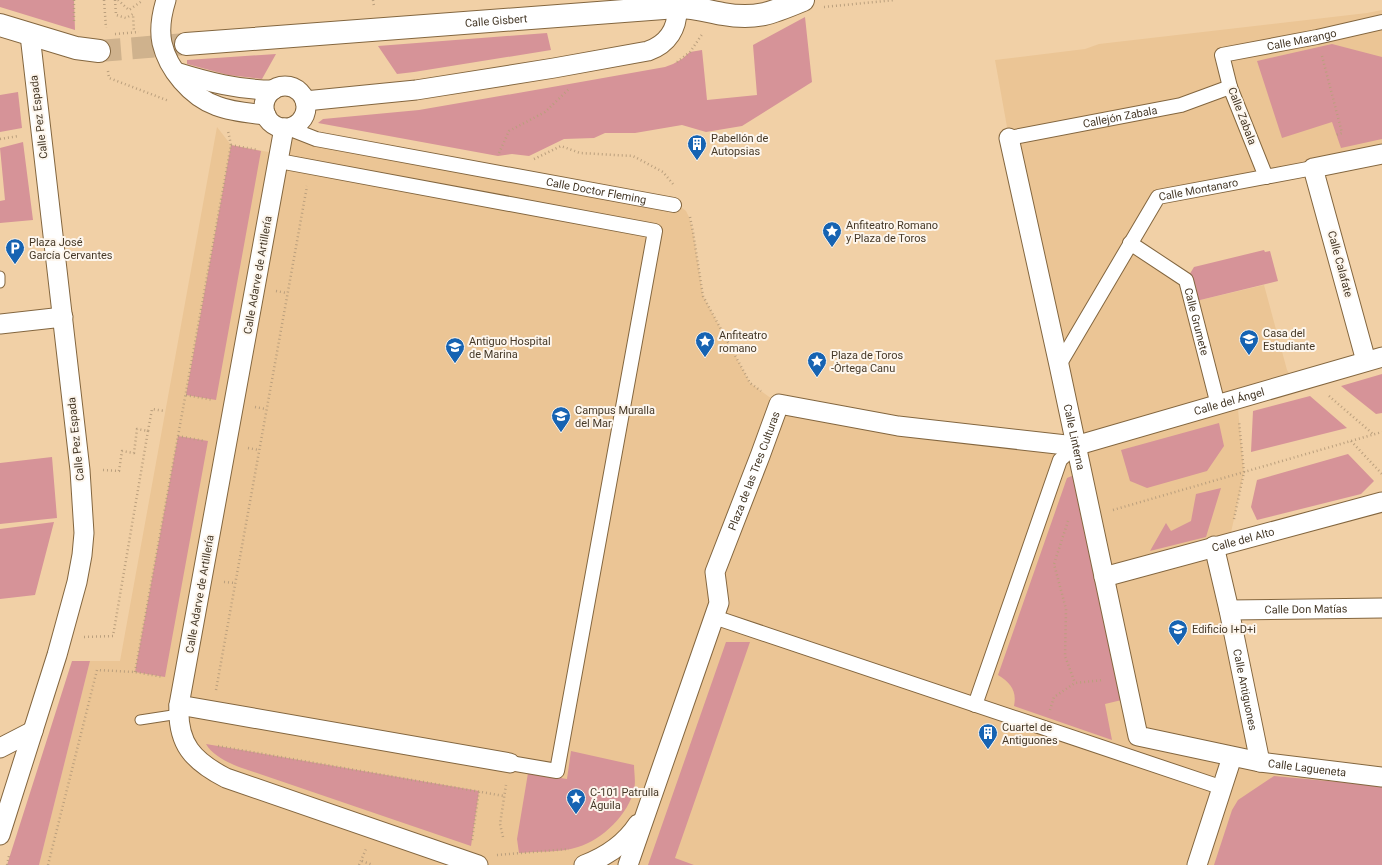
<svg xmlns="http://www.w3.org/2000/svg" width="1382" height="865" font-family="Roboto,sans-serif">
  <rect width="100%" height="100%" fill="#f1d0a6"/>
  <path fill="#ebc595" d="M1382 10V154L1158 197 1130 243 1186 280 1192 302 1264 285 1287 370 1294 382 1237 399 1244 472 1229 542 1215 546 1260 762 1382 777V865H39L90 661H120L217 127 231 145 279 154 284 128 681 207 686 211 689 217 693 232 703 296 750 383 779 404 1075 445 1009 138 995 60 1085 49 1099 44 1367 13Z"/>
  <path fill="#d69398" d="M0 0H74L75 30 0 7Z
    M805 17 812 82 742 126 706 132 682 125 635 133H605L594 138 564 139 529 156 512 154 498 156 318 123 323 119 419 110 558 86 665 67 673 64 682 59 690 52 702 50 707 100 757 95 753 45Z
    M547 33 551 50 414 72 397 74 378 46Z
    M1332 44 1382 57V139L1341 148 1332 122 1282 138 1257 61Z
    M276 54 262 79 228 75 187 64V60Z
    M18 92 22 128 0 132V95Z
    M23 142 33 220 0 223V201L5 200 0 148Z
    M231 145 261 151 216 400 186 395Z
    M1264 250 1265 252 1270 251 1278 281 1192 302 1186 280 1194 267Z
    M1382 374V413L1376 414 1341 386Z
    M1310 396 1347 428 1251 452 1253 411Z
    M1219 423 1224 446 1207 471 1147 488 1130 481 1121 450Z
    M178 436 208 441 165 677 135 672Z
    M1348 454 1374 481 1361 494 1257 520 1251 507 1257 480Z
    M52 457 57 518 0 524V463Z
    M1081 472 1130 698 1105 704 1112 740 1014 706C1017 691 1011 683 998 675L1067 478Z
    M1221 488 1206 537 1150 551 1166 523 1171 531 1191 521 1196 494Z
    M54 522 35 595 0 599V529Z
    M726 642H750L675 858 694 865H648Z
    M72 661H90L39 865H7Z
    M206 744 479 791 471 846 239 767C227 762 212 755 206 744Z
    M571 751 634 765C634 772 636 782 634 789 629 814 602 840 578 847 559 853 538 851 519 853L517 839 528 773 567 779Z
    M1274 776 1382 786V865H1214L1232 810 1238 800Z"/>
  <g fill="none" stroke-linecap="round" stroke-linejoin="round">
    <path stroke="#cfb28d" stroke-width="22" stroke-dasharray="22 11" stroke-linecap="butt" d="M99 51 186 44"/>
    <g stroke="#83663f" stroke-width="11">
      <path id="service" d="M0 276V283
        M140 720 179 714"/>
    </g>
    <g stroke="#83663f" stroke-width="16">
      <g id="pedestrian">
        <path id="s1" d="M288 128 316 139 674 205"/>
        <path id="s2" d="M1009 138 1181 105 1230 87"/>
        <path d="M279 161 655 231 557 771 510 763"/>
        <path id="s3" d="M1266 177 1230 87 1222 55 1317 37 1382 22"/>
        <path id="s4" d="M1130 243 1186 280 1218 405"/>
        <path id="s5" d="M1059 365 1158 197 1313 168"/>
        <path d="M714 617 1223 788"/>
        <path d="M975 705 1060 460 1075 446"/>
      </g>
    </g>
    <g stroke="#83663f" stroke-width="21">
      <g id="minor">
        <path d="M166 0C162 13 159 29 162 43 168 69 191 97 217 106 232 112 250 113 266 115"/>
        <path d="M176 72C208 82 239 90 273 90"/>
        <circle cx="285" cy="107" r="21"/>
        <path d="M305 101 416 90 554 68 648 51C668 44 678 28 677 7"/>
        <path d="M284 128 179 705C177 744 193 761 226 778L478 865"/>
        <path id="s6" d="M1009 138 1059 365 1138 736 1260 762 1382 777"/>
        <path d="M0 324 63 317"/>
        <path d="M1366 361 1313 168 1382 154"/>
        <path id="s7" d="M1214 546 1229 610 1260 762"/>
        <path id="s8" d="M1104 577 1382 502"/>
        <path id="s9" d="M1229 610 1382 608"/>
        <path d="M179 705 510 763"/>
        <path d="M0 748 33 731"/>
        <path d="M0 835 57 655 77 582 82 555 84 533 80 470 30 35"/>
        <path d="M584 865C605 857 625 844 638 824"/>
        <path id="s10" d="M628 865 719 603 715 572 760 456 779 404 898 426 1075 446 1382 357"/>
        <path d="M1197 865 1232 757"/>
      </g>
    </g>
    <g stroke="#83663f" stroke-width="24">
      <g id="tertiary">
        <path d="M0 25 76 48 99 51"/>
        <path id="s11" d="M186 44 677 7C693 7 707 11 723 14 756 20 772 13 803 0"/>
      </g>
    </g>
    <path stroke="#ba9f7d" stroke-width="2.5" stroke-dasharray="1 3" stroke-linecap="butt" d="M74 0V23
      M104 0 106 28
      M115 0 116 15 126 18 133 14 134 32
      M118 0 129 10 142 1
      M373 0 374 6
      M824 7 895 0
      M115 34 139 32
      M1322 56 1342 133 1336 135
      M677 62 690 52 703 33
      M108 71 109 78 169 101
      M0 139 19 136
      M231 145 258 150
      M499 153 509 131 545 112 570 88
      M534 159 561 146 580 153 633 156 663 172 673 184
      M690 217 693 232 703 296 750 383 761 391
      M276 291 287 293
      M186 395 213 400
      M1329 396 1373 434
      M255 407 266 409
      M178 436 205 441
      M1351 441 1382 474
      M248 448 259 450
      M103 470 119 471 122 451 134 453 137 429 148 431 152 409 165 411
      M1113 510 1382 432
      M1234 519 1244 472 1239 421
      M1068 521 1054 564 1066 609 1065 656 1075 683
      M224 582 235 583
      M84 637 113 636 148 431
      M135 672 231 145 228 131
      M216 690 307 186
      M1050 710 1054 697 1075 683 1103 680
      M218 746 504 796
      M503 837 500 824 506 785
      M472 840 479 791
      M497 855 569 849
      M362 861 373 865
      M7 865 9 856
      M48 865 97 670 135 672 163 677
      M359 865 366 849"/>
    <use href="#service" stroke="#fff" stroke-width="9"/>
    <use href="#pedestrian" stroke="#fff" stroke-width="14"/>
    <use href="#minor" stroke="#fff" stroke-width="19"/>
    <use href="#tertiary" stroke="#fff" stroke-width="22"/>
  </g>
  <defs>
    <g id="building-pin" transform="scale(1)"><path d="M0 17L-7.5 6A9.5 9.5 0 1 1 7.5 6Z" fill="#1663b2" stroke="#fdf6ed"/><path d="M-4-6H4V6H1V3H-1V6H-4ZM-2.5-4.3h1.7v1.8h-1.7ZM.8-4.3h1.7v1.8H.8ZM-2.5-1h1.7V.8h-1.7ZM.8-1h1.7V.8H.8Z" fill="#fff"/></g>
    <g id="sight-pin" transform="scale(1)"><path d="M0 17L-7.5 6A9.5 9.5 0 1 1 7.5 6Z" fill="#1663b2" stroke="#fdf6ed"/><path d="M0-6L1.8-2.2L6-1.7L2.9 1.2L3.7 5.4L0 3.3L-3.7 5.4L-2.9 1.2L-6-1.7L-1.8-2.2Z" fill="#fff"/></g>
    <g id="parking-pin" transform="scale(1)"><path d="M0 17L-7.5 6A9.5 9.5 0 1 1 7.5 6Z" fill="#1663b2" stroke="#fdf6ed"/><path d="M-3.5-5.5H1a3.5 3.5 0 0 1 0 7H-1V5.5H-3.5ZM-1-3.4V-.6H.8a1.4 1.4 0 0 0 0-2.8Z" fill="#fff"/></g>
    <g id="university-pin" transform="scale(1)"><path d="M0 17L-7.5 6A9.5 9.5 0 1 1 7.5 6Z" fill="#1663b2" stroke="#fdf6ed"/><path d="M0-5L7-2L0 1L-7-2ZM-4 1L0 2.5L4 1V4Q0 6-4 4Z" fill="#fff"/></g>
  </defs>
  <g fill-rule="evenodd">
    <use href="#building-pin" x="697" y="144"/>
    <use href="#sight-pin" x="832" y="231"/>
    <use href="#parking-pin" x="15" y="248"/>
    <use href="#university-pin" x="1249" y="339"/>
    <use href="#sight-pin" x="705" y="341"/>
    <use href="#university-pin" x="455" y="347"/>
    <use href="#sight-pin" x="817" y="361"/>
    <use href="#university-pin" x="561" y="416"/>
    <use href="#university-pin" x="1178" y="629"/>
    <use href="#building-pin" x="988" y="733"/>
    <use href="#sight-pin" x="576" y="798"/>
  </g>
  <g text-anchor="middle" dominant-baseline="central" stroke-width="4" stroke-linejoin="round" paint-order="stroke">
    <g font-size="11" fill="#453827" stroke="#fdf6ed">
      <text stroke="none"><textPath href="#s11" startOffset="311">Calle Gisbert</textPath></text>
      <text stroke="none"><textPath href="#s3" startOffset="211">Calle Marango</textPath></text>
      <text stroke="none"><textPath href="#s2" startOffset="113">Callejón Zabala</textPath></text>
      <text transform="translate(1242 116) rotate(69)">Calle Zabala</text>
      <text transform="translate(39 117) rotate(-97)">Calle Pez Espada</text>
      <text stroke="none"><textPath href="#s1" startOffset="315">Calle Doctor Fleming</textPath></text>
      <text stroke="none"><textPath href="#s5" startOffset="236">Calle Montanaro</textPath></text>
      <text transform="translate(1340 264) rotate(75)">Calle Calafate</text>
      <text transform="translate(258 275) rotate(-80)">Calle Adarve de Artillería</text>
      <text stroke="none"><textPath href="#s4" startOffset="110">Calle Grumete</textPath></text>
      <text stroke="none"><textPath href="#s10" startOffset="948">Calle del Ángel</textPath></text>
      <text stroke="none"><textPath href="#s6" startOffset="306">Calle Linterna</textPath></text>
      <text transform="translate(76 439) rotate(-96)">Calle Pez Espada</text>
      <text stroke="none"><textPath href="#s10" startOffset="417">Plaza de las Tres Culturas</textPath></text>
      <text stroke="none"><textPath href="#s8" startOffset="144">Calle del Alto</textPath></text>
      <text transform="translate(200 594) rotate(-80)">Calle Adarve de Artillería</text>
      <text stroke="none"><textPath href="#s9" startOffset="77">Calle Don Matías</textPath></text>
      <text stroke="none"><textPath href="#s7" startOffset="147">Calle Antiguones</textPath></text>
      <text stroke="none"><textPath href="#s6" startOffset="784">Calle Lagueneta</textPath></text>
    </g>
    <g font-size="11" fill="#453827" stroke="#fdf6ed" text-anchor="start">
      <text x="711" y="138">Pabellón de<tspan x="711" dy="13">Autopsias</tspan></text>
      <text x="846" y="225">Anfiteatro Romano<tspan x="846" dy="13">y Plaza de Toros</tspan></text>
      <text x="29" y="242">Plaza José<tspan x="29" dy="13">García Cervantes</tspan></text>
      <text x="1263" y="333">Casa del<tspan x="1263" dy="13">Estudiante</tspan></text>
      <text x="719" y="335">Anfiteatro<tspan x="719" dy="13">romano</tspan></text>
      <text x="469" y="341">Antiguo Hospital<tspan x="469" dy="13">de Marina</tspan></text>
      <text x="831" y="355">Plaza de Toros<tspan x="831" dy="13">-Òrtega Canu</tspan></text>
      <text x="575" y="410">Campus Muralla<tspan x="575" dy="13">del Mar</tspan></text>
      <text x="1192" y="629">Edificio I+D+i</text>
      <text x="1002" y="727">Cuartel de<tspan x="1002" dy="13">Antiguones</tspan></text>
      <text x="590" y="792">C-101 Patrulla<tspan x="590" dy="13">Águila</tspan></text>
    </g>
  </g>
</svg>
